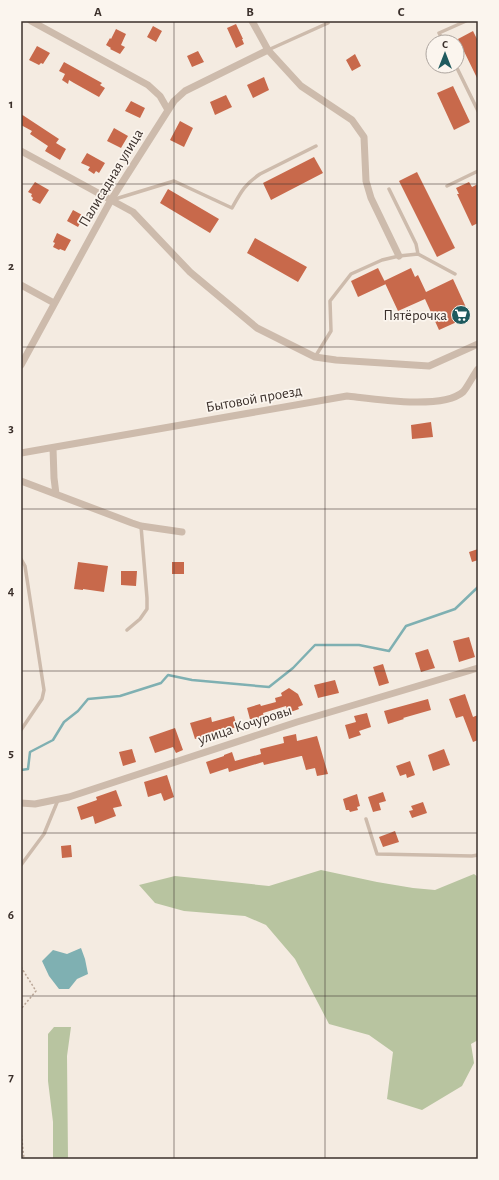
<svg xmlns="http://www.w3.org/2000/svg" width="499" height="1180" font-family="'Alegreya Sans',sans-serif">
  <rect width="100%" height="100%" fill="#f4ebe1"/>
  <path fill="#b8c4a0" d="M321 870 377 882 413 888 435 890 474 874 478 877V1040L471 1044 474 1063 462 1086 422 1110 387 1099 393 1052 369 1035 329 1024 295 959 266 925 245 916 184 911 155 903 139 885 175 876 269 886Z
    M54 1027H71L67 1056 68 1159H53V1122L48 1081V1034Z"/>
  <path fill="#7fb0b2" d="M81 948 85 959 88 974 77 979 69 989H59L49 976 42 961 53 950 67 954Z"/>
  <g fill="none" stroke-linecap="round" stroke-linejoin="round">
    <path stroke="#7fb0b2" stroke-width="2.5" d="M21 770 28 769 30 752 53 740 64 722 78 711 88 699 120 696 161 683 168 675 192 680 269 687 293 668 315 645H359L389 651 406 626 455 609 478 587"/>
  </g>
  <path fill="#c8694b" d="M236 24 243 39H242L244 44 236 48 227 28Z
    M153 26 162 31 156 42 147 37Z
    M116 29 126 34 121 45 125 47 120 54 110 49 111 48 106 45 110 38 111 39Z
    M473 31 478 41V80L458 39Z
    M37 46 50 53 43 64 41 63 39 65 29 60Z
    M198 51 204 62 192 67 187 56Z
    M355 54 361 66 352 71 346 60Z
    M64 62 102 83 100 85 105 88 99 97 74 83 69 80 68 84 62 80 65 74 59 71Z
    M264 77 269 90 253 98 247 85Z
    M453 86 470 122 454 130 437 93Z
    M226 95 232 107 215 115 210 102Z
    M131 101 145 108 140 118 125 111Z
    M21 114 59 139 56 143 66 149 60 160 45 151 48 146 30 134 32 131 21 125Z
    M180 121 193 128 184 147 170 140Z
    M114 128 128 136 121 148 107 141Z
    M87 153 105 163 99 173 96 171 94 174 88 170 90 167 81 163Z
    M314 157 323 173 271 200 263 183Z
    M417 172 455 248 437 257 399 181Z
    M35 182 49 190 40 204 32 200 33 198 31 196 32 194 28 192Z
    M469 182 472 187 478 184V223L472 226 457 194H459L456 188Z
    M168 189 219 219 210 233 160 203Z
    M73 210 84 216 78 227 67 221Z
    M57 233 71 240 65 251 60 249 59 250 53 247 55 243 53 242Z
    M255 238 307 267 298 282 247 253Z
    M378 268 386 284 358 297 351 281Z
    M411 268 415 277 418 275 426 292 453 279 470 316 439 330 425 299 398 311 384 281Z
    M431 422 433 437 412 439 411 425Z
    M478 549V560L472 562 469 552Z
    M78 562 108 566 104 592 83 589V590L74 589Z
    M172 562H184V574H172Z
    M121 571H137L136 586 121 585Z
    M469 637 475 657 459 662 453 641Z
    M428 649 435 668 421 672 415 653Z
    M383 664 389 683 379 686 373 667Z
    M335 680 339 693 318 698 314 685Z
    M289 688 298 694 303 705 298 707 299 709 288 713 286 706 263 713 265 720 251 723 247 708 260 704 261 706 276 702 275 698 282 696 281 693Z
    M465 694 473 717 478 715V740L473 742 463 716 456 718 449 699Z
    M428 699 431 710 403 718 404 719 388 724 384 711Z
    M367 713 371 727 359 731 361 735 349 739 345 725 356 722 354 716Z
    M234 716 237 727 195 739 190 723 211 717 212 722Z
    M175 728 183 750 176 753 173 747 155 753 149 737Z
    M296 734 297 741 317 736 328 774 317 776 315 768 306 770 302 756H301L264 765 263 762 229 772 228 768 210 774 206 762 224 756V755L232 752 235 761 261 754 260 749 284 743 283 737Z
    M132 749 136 762 123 766 119 752Z
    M444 749 450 765 433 771 428 755Z
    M410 761 415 775 407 778 406 774 400 776 396 766Z
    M167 775 174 797 164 801 161 793 148 797 144 782Z
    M116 790 122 806 113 808 116 816 95 824 93 816 81 820 77 807 97 800 96 797Z
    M383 792 386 801 379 803 381 810 373 812 368 797Z
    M357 794 360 806 357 807 358 810 350 812 349 810H346L343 799Z
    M423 802 427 813 412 818 409 811 413 810 411 806Z
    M395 831 399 842 383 847 379 837Z
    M71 845 72 857 62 858 61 846Z"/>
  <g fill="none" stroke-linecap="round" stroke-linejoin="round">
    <path stroke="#b9a596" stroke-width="1.5" stroke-dasharray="2 2" stroke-linecap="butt" d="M21 967 36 991 21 1009
      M21 1131 24 1159"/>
    <path stroke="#cdbbac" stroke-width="3.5" d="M444 42 439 33 466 21
      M268 50 328 23
      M456 66 478 111
      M447 186 478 171
      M389 189 416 244 418 254
      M112 200 174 181 232 208C241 192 244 185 260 174L316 146
      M315 357 331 331 330 301 351 274 382 260 399 256 418 254 455 274
      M21 559 25 566 44 690 42 699 21 730
      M127 630 140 619 147 609V598L141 526
      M366 819 377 854 472 856 478 855
      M21 865 44 834 58 800"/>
    <path stroke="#cdbbac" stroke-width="7" d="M31 21 148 85 160 96 168 110
      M252 21 268 50 301 86 352 120 364 137 366 181 371 198 399 256
      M21 151 133 212 190 272 257 328 315 357 336 360 429 366 478 344
      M21 285 54 303
      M21 365 111 200 174 101 185 91 268 50
      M53 448 54 478 56 494
      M21 453 347 396C374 399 442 410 463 392 467 388 474 374 478 369
      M21 481 132 523 141 526 182 532
      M21 803 35 804 69 797 297 722 478 668"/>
  </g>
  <path fill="none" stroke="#3b302b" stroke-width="1" stroke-opacity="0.55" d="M174 21V1159M325 21V1159M21 184H478M21 347H478M21 509H478M21 671H478M21 833H478M21 996H478"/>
  <defs>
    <g id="supermarket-disc" transform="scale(1)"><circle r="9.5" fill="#1f5a5e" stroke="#fbf5ee"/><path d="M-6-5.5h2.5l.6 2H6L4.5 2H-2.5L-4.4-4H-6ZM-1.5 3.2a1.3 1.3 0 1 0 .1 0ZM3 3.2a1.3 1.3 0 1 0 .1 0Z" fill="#fff"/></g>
  </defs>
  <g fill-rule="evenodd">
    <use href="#supermarket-disc" x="461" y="315"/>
  </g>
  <g text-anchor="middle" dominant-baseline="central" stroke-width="3.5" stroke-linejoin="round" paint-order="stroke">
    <g font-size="15" fill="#3b302b" stroke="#fbf5ee">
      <text transform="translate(111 178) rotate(-59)">Палисадная улица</text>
      <text transform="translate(254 399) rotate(-10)">Бытовой проезд</text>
      <text transform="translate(245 725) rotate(-18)">улица Кочуровы</text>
    </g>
    <g font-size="15" fill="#3b302b" stroke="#fbf5ee" text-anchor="end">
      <text x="447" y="315">Пятёрочка</text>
    </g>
  </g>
  <rect width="499" height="1180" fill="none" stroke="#fbf5ee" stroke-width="44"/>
  <g transform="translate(445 54)"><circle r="19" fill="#fbf5ee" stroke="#aea6a0"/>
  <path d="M0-3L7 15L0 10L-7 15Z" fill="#1f5a5e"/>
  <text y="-6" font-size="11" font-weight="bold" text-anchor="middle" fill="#3b302b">С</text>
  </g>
  <rect x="22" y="22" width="455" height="1136" fill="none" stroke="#3b302b" stroke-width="1.5"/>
  <g font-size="13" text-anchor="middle" font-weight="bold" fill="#3b302b">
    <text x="98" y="16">A</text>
    <text x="250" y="16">B</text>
    <text x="401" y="16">C</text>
    <text x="11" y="108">1</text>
    <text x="11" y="270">2</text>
    <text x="11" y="432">3</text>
    <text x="11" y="595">4</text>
    <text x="11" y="757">5</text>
    <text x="11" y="919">6</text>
    <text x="11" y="1081">7</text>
  </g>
</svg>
